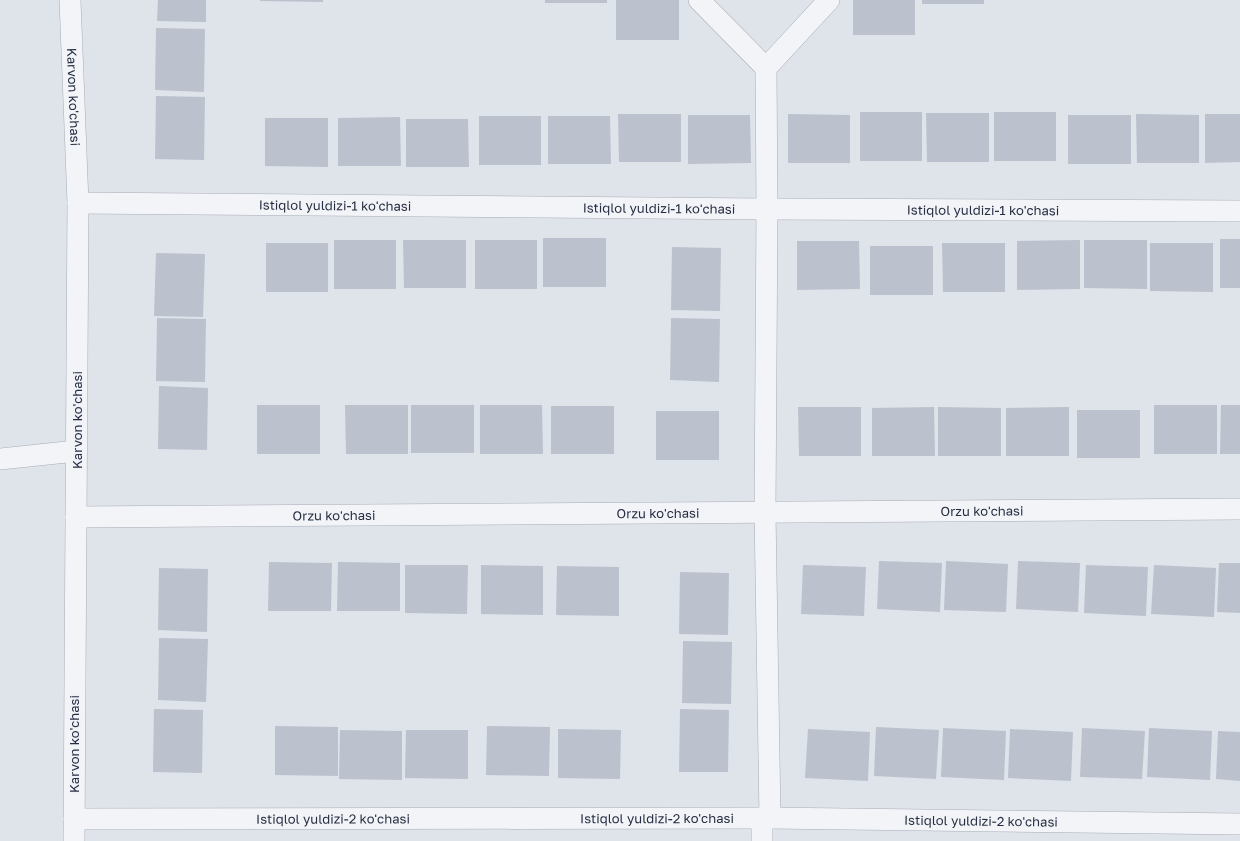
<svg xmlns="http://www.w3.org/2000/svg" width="1240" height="841" font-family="'Golos Text',sans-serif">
  <rect width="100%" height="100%" fill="#dfe3ea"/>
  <path fill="#bcc1ce" d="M158 0H206V22L157 21Z
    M260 0H323V2L260 1Z
    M545 0H607V3H545Z
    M616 0H679V40H616Z
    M853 0H915V35H853Z
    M922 0H984V4H922Z
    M156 28 205 29 204 92 155 90Z
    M156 96 205 97 204 160 155 159Z
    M860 112H922V161H860Z
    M994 112H1056V161H994Z
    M926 113H989V162H927Z
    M618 114H681V162H619Z
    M788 114 850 115V163H788Z
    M1136 114 1199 115V163H1137Z
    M1205 114H1240V162L1205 163Z
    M688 115H750L751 163 688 164Z
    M1068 115H1131V164H1068Z
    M479 116H541V165H479Z
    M548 116H610L611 164H548Z
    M400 117 401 166H338V118Z
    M265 118H328V167L265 166Z
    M406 119H468L469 167H406Z
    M543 238H606V287H543Z
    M1220 239H1240V288H1220Z
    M334 240H396V289H334Z
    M403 240H466V288H404Z
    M475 240H537V289H475Z
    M1080 240V289L1017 290V241Z
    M1084 240H1147V289L1084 288Z
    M797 241H859L860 289 797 290Z
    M266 243H328V292H266Z
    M942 243H1005V292H943Z
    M1150 243H1213V292L1150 291Z
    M870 246H933V295H870Z
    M672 247 721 248 720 311 671 310Z
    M156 253 205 254 203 317 154 316Z
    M157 318 206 319 205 382 156 381Z
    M671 318 720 319 719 382 670 380Z
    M159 386 208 388 207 450 158 449Z
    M257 405H320V454H257Z
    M345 405H408V454H346Z
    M411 405H474V453H411Z
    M480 405H542L543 454H480Z
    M1154 405H1217V454H1154Z
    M1221 405H1240V454H1220Z
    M551 406H614V454H551Z
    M798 407H861V456H799Z
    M934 407 935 456H872V408Z
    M938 407 1001 408V456H938Z
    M1069 407V456H1006V408Z
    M1077 410H1140V458H1077Z
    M656 411H719V460H656Z
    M879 561 942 563 940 612 877 609Z
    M946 561 1008 564 1006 612 944 610Z
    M1018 561 1080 563 1078 612 1016 609Z
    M269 562 332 563 331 611H268Z
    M338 562 400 563V611H337Z
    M1219 563H1240V613L1217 612Z
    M405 565H468L467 614 405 613Z
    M481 565 543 566V615L481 614Z
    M803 565 866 567 864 616 801 614Z
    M1086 565 1148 567 1146 616 1084 613Z
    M1154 565 1216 568 1214 617 1151 614Z
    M557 566 619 567V616L556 615Z
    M159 568 208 569 207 632 158 630Z
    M680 572 729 573 728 635 679 634Z
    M159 638 208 639 206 702 158 700Z
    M683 641 732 642 731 704 682 703Z
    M154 709 203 710 202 773 153 772Z
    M680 709 729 710 728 772H679Z
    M275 726 338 727V776L275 775Z
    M487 726 550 727 549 776 486 775Z
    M876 727 939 730 936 779 874 776Z
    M943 728 1006 731 1004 780 941 777Z
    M1082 728 1145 731 1142 779 1080 777Z
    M1149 728 1212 731 1210 780 1147 777Z
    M558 729 621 730 620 779 558 778Z
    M808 729 870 732 868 781 805 778Z
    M1010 729 1073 732 1071 781 1008 778Z
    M340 730 402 731V780L339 779Z
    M406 730H468V779L405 778Z
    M1218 731 1240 732V781L1216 779Z"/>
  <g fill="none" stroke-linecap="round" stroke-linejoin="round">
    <g stroke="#a8adb8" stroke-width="22">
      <g id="minor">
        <path id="s1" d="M70 0 78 203 74 841"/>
        <path d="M699 0 766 68"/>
        <path id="s2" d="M78 203 767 209 1240 211"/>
        <path d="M0 459 76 451"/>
        <path id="s3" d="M76 517 1240 509"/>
        <path d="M762 818V841"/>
        <path d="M770 818 765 512 767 209 766 68 829 0"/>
        <path id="s4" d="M74 819 770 818 1240 824"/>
      </g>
    </g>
    <use href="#minor" stroke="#f3f4f8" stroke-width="21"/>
  </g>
  <g text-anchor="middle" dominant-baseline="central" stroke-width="3" stroke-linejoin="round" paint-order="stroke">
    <g font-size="13" fill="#262e43" stroke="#eff2f7">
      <text stroke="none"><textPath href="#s1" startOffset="97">Karvon ko'chasi</textPath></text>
      <text stroke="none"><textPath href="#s2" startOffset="257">Istiqlol yuldizi-1 ko'chasi</textPath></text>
      <text stroke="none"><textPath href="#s2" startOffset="581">Istiqlol yuldizi-1 ko'chasi</textPath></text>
      <text stroke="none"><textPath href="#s2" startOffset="905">Istiqlol yuldizi-1 ko'chasi</textPath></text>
      <text transform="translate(77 420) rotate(-90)">Karvon ko'chasi</text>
      <text stroke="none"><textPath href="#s3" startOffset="906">Orzu ko'chasi</textPath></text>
      <text stroke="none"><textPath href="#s3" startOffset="582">Orzu ko'chasi</textPath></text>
      <text stroke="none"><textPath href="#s3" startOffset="258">Orzu ko'chasi</textPath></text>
      <text transform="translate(74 744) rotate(-90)">Karvon ko'chasi</text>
      <text stroke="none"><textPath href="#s4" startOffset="583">Istiqlol yuldizi-2 ko'chasi</textPath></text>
      <text stroke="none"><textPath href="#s4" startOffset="259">Istiqlol yuldizi-2 ko'chasi</textPath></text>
      <text stroke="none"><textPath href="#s4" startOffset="907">Istiqlol yuldizi-2 ko'chasi</textPath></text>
    </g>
  </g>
</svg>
